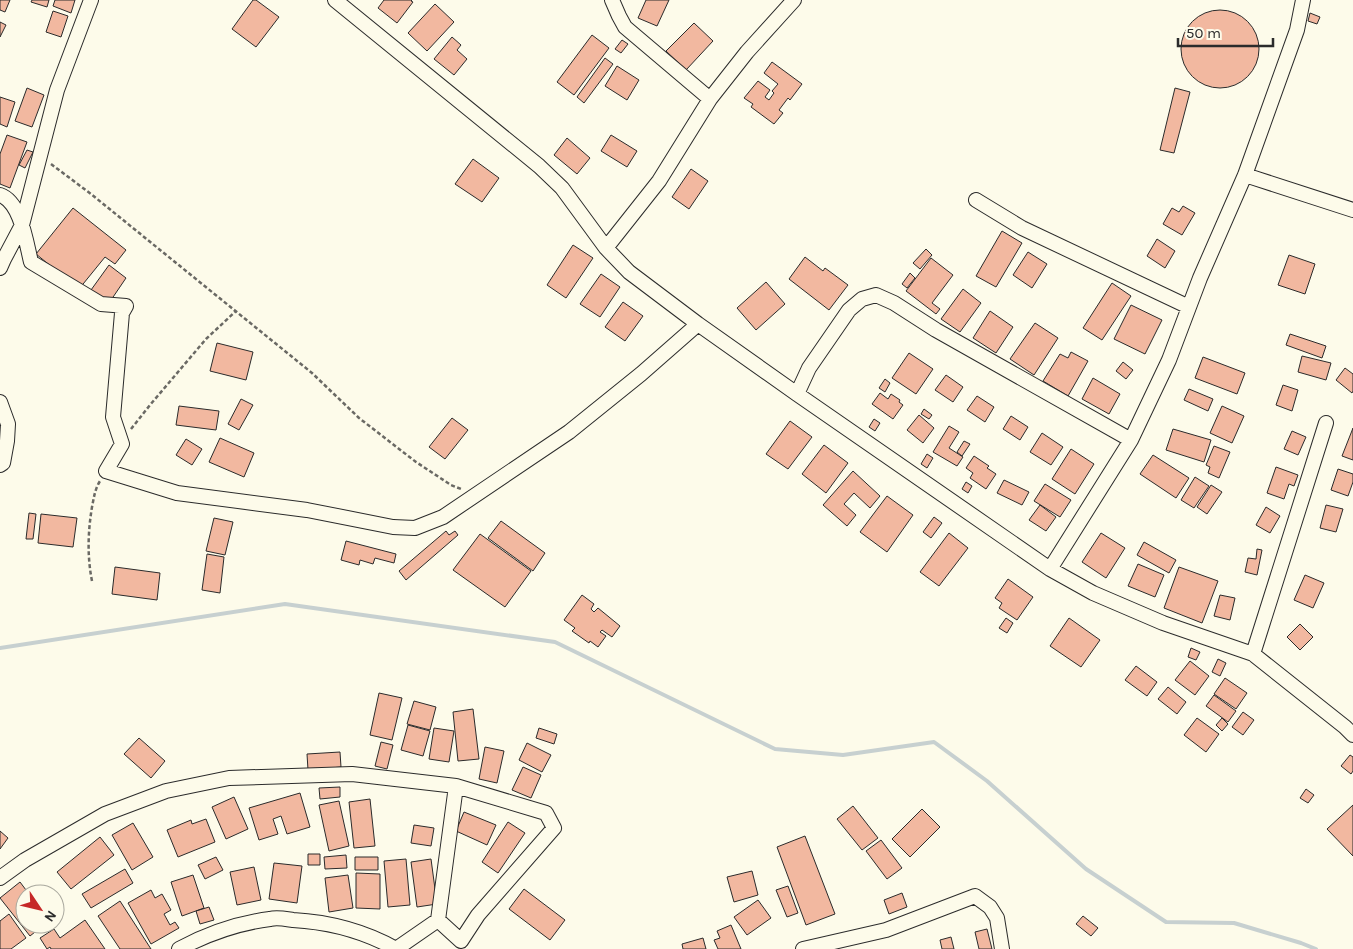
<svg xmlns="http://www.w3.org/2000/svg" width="1353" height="949" font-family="Karla,sans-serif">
  <rect width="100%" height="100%" fill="#fdfbea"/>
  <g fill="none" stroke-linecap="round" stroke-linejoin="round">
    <path stroke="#c7d0d0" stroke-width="4" d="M0 648 285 604 555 642 775 749 843 755 934 742 987 781 1086 869 1166 922 1234 923 1301 943 1316 949"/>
  </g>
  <path fill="#f2b8a0" stroke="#2b2b2b" d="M0 0H10L5 12 0 10Z
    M32 0H49L47 7 31 2Z
    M55 0H75L71 13 53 6Z
    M253 0H256L279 17 256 47 232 29Z
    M384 0H412L411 1 413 2 397 23 378 8Z
    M646 0H669L657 26 638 18Z
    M435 4 454 22 427 51 408 33Z
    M1181 49a39 39 0 1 1 78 0a39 39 0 1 1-78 0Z
    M53 11 68 16 61 37 46 32Z
    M1310 13 1320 17 1317 24 1308 21Z
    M0 22 6 25 0 37Z
    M694 23 713 41 686 70 666 51Z
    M592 35 609 48 574 95 557 82Z
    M452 37 461 45 457 50 467 59 454 75 434 59Z
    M622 40 628 44 621 53 615 49Z
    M605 58 613 64 584 103 577 97Z
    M772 62 802 84 790 100 788 98 779 110 783 113 774 124 751 107 753 104 744 98 758 81 770 90 765 97 769 100 774 93 772 91 778 84 764 73Z
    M617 66 639 80 627 100 605 86Z
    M27 88 44 95 32 127 15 121Z
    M1175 88 1190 92 1174 153 1160 150Z
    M0 97 15 102 7 127 0 124Z
    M7 135 27 142 10 188 0 184V154Z
    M611 135 637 151 627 167 601 151Z
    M567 138 590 158 577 174 554 155Z
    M27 150 33 152 25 168 19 165Z
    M473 159 499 178 482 202 455 184Z
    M691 169 708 181 689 209 672 197Z
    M1183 206 1195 213 1182 235 1163 224 1172 208 1179 212Z
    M73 208 126 250 115 264 105 257 79 289 36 254Z
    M1002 231 1022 243 996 287 976 276Z
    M1157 239 1175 251 1165 268 1147 256Z
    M573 245 593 258 566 298 547 285Z
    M926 249 932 255 920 269 913 263Z
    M1028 252 1047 264 1032 288 1013 275Z
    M1289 255 1315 264 1305 294 1278 285Z
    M805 257 823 271 825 268 848 285 829 310 789 279Z
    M931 258 953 275 932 303 940 309 936 314 906 291Z
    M109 265 126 278 109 303 91 290Z
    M910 273 915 278 907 288 902 284Z
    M601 274 620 287 600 317 580 304Z
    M766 282 785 304 756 330 737 308Z
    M1112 283 1131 296 1102 340 1083 328Z
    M963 289 981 303 960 332 941 319Z
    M623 302 643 316 625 341 605 327Z
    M1131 305 1162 320 1145 354 1114 339Z
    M990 311 1013 327 996 353 973 338Z
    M1035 323 1058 338 1034 375 1010 359Z
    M1290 334 1326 346 1322 358 1286 345Z
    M217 343 253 352 246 380 210 371Z
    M1071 352 1088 361 1068 396 1043 381 1060 354 1068 358Z
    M909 353 933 369 916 394 892 378Z
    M1302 356 1331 363 1326 380 1298 372Z
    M1203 357 1245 373 1237 394 1195 378Z
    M1123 362 1133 370 1126 379 1116 371Z
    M1345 368 1353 374V391L1352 393 1336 380Z
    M946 375 963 387 953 402 935 390Z
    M1093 378 1120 394 1109 414 1082 399Z
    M885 379 890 383 885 392 879 388Z
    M1283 385 1298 390 1292 411 1276 405Z
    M1189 389 1213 399 1208 411 1184 400Z
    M880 393 888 399 891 394 900 400 899 402 903 405 893 419 872 404Z
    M977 396 994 407 985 422 967 410Z
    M241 399 253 405 239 430 228 424Z
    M179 406 219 411 216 430 176 425Z
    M1222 406 1244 416 1232 443 1210 433Z
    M924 409 932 415 929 419 921 414Z
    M919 415 934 428 923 443 907 430Z
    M1011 416 1028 427 1020 440 1003 429Z
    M452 418 468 430 445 459 429 447Z
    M874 419 880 423 875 431 869 427Z
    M790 421 812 437 788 469 766 454Z
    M949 426 959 432 949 448 963 457 957 466 933 452Z
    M1353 428V460L1342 456Z
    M1173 429 1211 440 1204 462 1166 450Z
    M1292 431 1306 437 1298 455 1284 449Z
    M1042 433 1063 447 1051 465 1030 452Z
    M220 438 254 453 244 477 209 462Z
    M186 439 202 449 192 465 176 455Z
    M964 441 970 444 962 456 957 452Z
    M824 445 848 463 826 493 802 474Z
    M1214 446 1230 452 1219 478 1208 473 1210 467 1206 465Z
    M1071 449 1094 464 1075 494 1052 479Z
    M927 454 933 458 927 468 921 464Z
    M1153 455 1189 478 1176 498 1140 474Z
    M974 456 989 466 987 468 996 474 986 489 970 478 973 473 966 468Z
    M1276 467 1298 475 1294 486 1289 484 1284 499 1267 493Z
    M1338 469 1353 474V482L1348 496 1331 490Z
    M853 471 880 496 870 508 854 493 844 504 856 515 847 526 823 505Z
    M1195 477 1209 486 1194 508 1181 500Z
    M1004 480 1029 492 1022 505 997 493Z
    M966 482 972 486 968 493 962 489Z
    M1045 484 1071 500 1060 517 1034 501Z
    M1211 485 1222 492 1207 514 1197 507Z
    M887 496 913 515 887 552 860 532Z
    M1040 505 1056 517 1046 531 1029 520Z
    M1326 505 1343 509 1336 532 1320 528Z
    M1266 507 1280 516 1270 533 1256 525Z
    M29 513 36 514 33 539H26Z
    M41 514 77 518 73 547 38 543Z
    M934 517 942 523 931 538 923 532Z
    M214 518 233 522 225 555 206 551Z
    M501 521 545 553 533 571 488 538Z
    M446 531 449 535 455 531 458 535 406 580 399 571Z
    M949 533 968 548 939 586 920 572Z
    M1101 533 1125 548 1106 578 1082 562Z
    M480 534 531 571 505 607 453 570Z
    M346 541 396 554 394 563 375 558 373 564 360 560 359 565 341 560Z
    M1144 542 1176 560 1169 573 1137 555Z
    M1257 549 1262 550 1257 575 1245 572 1248 558 1256 559Z
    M207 554 224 557 220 593 202 590Z
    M1138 564 1164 575 1155 597 1128 586Z
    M115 567 160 573 157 600 112 594Z
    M1179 567 1218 581 1202 623 1164 608Z
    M1305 575 1324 583 1313 608 1294 600Z
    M1008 579 1033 597 1017 620 999 608 1002 603 995 598Z
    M582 595 594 604 591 609 594 612 598 608 620 626 612 637 602 630 600 632 606 636 598 647 590 641 589 643 572 631 575 628 564 620Z
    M1220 595 1235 598 1230 620 1214 616Z
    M1006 618 1013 623 1007 633 999 628Z
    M1069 618 1100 640 1081 667 1050 646Z
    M1300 624 1313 637 1300 650 1287 637Z
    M1191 648 1200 652 1196 660 1188 657Z
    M1218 659 1226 663 1220 676 1212 672Z
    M1190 661 1209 676 1195 695 1175 680Z
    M1136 666 1157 682 1147 696 1125 680Z
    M1225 678 1247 693 1236 709 1214 694Z
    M1168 687 1186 702 1177 714 1158 699Z
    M379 693 402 698 392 740 370 735Z
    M1214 695 1236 711 1228 722 1206 706Z
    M414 701 436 707 430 730 407 724Z
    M473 709 479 759 458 761 453 712Z
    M1243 712 1254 720 1243 735 1232 727Z
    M1197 718 1219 734 1206 752 1184 735Z
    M1222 718 1228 724 1222 731 1216 725Z
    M408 725 430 731 423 756 401 750Z
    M434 728 454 731 449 762 429 759Z
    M539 728 557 734 554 744 536 738Z
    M139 738 165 761 151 778 124 754Z
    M381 742 393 745 387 769 375 766Z
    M527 743 551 755 542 772 519 760Z
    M485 747 504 751 497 783 479 779Z
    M340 752 341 767 308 770 307 754Z
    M1350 755 1353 757V771L1351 774 1341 766Z
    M523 767 541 775 531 798 512 790Z
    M340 787V797L320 799 319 788Z
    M1306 789 1314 795 1308 803 1300 798Z
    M300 793 310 827 287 834 281 816 273 819 278 834 259 840 249 808Z
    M234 797 248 829 226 839 212 807Z
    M370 799 375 846 354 848 349 802Z
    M339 801 349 846 329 851 319 805Z
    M1353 805V856L1327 829Z
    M853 806 878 838 862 850 837 819Z
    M922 809 940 827 910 857 892 839Z
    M464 812 496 825 487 845 456 831Z
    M206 819 215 842 178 857 167 830 191 820 192 824Z
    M508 822 525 833 498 873 482 862Z
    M133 823 153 857 132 870 112 835Z
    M414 825 434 828 431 846 411 843Z
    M0 831 8 838 0 849Z
    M805 836 835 914 806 925 777 847Z
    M100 837 114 855 71 889 57 872Z
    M881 840 902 868 887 879 866 851Z
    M308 854H320V865H308Z
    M346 855 347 868 325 869 324 857Z
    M216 857 223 870 205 879 198 865Z
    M355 857H378V870H355Z
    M406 859 410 905 388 907 384 861Z
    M431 859 437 904 417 907 411 862Z
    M274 863 302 866 297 903 269 899Z
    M254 867 261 900 237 905 230 872Z
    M125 869 133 883 91 908 82 894Z
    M752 871 758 895 734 902 727 877Z
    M356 873 380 874V909L356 908Z
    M193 875 204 908 182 916 171 882Z
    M348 875 353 908 329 912 325 878Z
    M20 882 29 894H25V924H45L30 936 0 898Z
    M788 886 798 913 787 917 776 890Z
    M524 889 565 920 550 940 509 909Z
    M151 890 155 898 162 894 171 910 164 914 170 925 175 922 179 928 151 944 128 903Z
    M902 893 907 907 889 914 884 900Z
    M758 900 771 918 747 935 734 917Z
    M120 901 151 949H120L98 916Z
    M209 907 214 920 200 924 196 911Z
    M9 914 26 938 11 949H0V921Z
    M1083 916 1098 928 1091 936 1076 924Z
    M85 920 105 949H51L50 947 47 949 40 938 54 929 60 938Z
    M731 925 741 949H718L714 940 720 938 717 931Z
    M987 929 992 949H979L975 932Z
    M951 937 954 949H942L940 940Z
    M703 938 706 949H683L682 944Z"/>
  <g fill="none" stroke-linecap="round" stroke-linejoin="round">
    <g stroke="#2b2b2b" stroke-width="16">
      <path id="minor" d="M335 0 539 166 562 188 606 248 629 272 698 324 797 394 1050 569 1093 593 1163 623 1253 654 1345 727 1353 735
        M612 0 619 16 625 27 710 99
        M1245 175 1353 210
        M0 195C21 202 26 242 31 262L101 304 126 306 122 313 113 417 122 444 106 471 177 493 307 510 393 527 415 528 443 517 569 432 641 374 698 324
        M976 200 1022 228 1189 307
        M606 248 659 181 710 99 747 52 794 0
        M0 268 4 259 22 225 57 90 91 0
        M797 394 809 368 849 310 862 299 876 295 894 303 936 330 1131 440
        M0 402 8 424 7 441 3 463 0 465
        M1050 569 1131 440 1169 360 1200 278 1245 175 1297 30 1303 0
        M1253 654 1326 423
        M0 878 25 860 105 814 166 791 229 778 352 774 456 786 546 813 554 828 478 915 461 941 438 920
        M179 949C207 934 239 923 270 919 277 917 286 919 293 920 329 922 364 931 396 949
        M396 949 438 920 456 786
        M803 949 886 930 975 896 990 907 997 918 1002 949"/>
    </g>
    <path stroke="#6a6964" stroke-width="2.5" stroke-dasharray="4 2.5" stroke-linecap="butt" d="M51 164 91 194 312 373 359 418 416 462 451 485 461 489
      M131 429 150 405 206 339 236 311
      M92 581C87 556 88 531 92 507 94 497 95 489 100 481"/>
    <use href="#minor" stroke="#fdfbea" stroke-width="14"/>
  </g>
  <g transform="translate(40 909) rotate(125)"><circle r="24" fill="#fdfbea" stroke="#a9a89e"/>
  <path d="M0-4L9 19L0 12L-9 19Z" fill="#c62828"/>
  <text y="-8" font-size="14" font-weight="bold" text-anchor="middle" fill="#2b2b2b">N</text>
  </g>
  <path d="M1178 38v8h95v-8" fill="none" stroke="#2b2b2b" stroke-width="2.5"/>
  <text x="1186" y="38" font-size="15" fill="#2b2b2b" stroke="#fdfbea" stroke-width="4" paint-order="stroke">50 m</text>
</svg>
